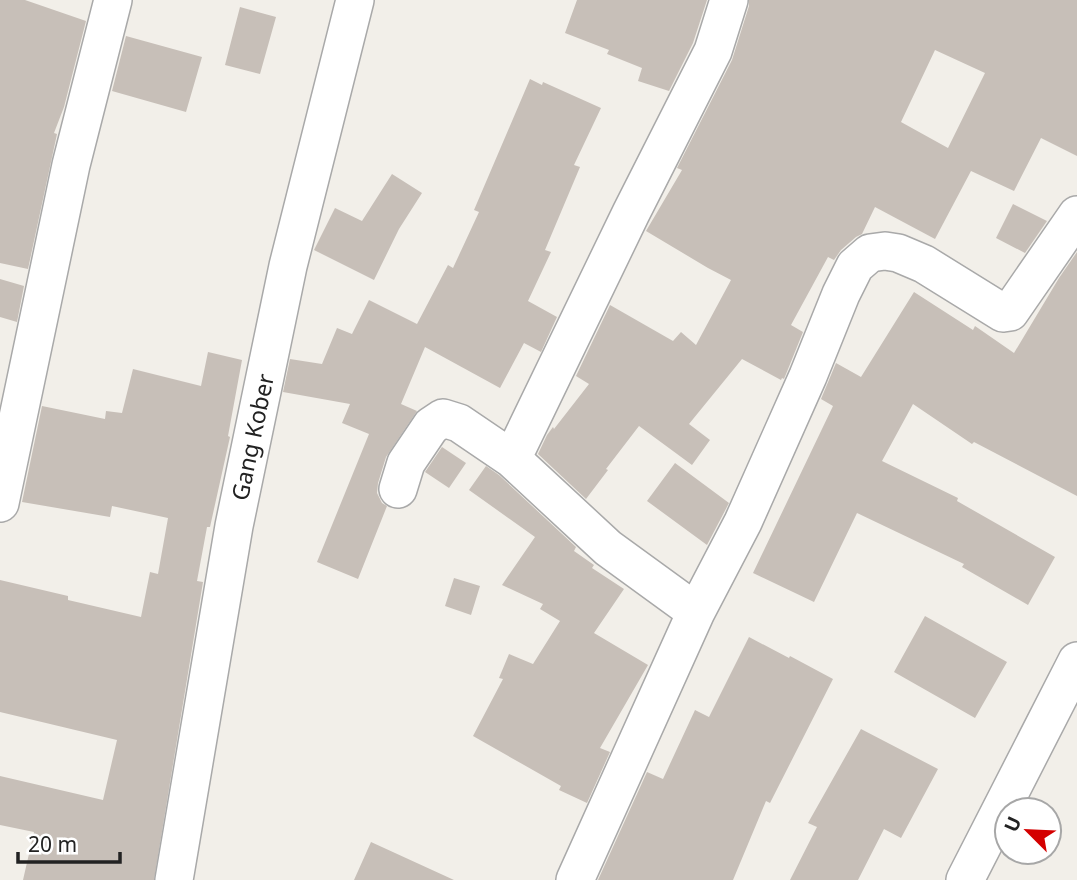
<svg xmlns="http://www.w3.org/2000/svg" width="1077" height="880" font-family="'Noto Sans',sans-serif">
  <rect width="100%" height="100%" fill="#f2efe9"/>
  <path fill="#c7bfb8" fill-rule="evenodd" d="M0 0H25L86 21 64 107 54 133 57 134 28 269 0 263Z
    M577 0H707L693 43 669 91 638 81 642 68 607 54 609 50 565 33Z
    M749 0H1077V156L1041 138 1014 191 971 171 935 239 875 207 862 234 856 237 841 250 834 260 828 257 791 325 803 332 784 379 782 378 781 380 742 359 689 424 710 440 692 465 639 426 606 469 608 470 586 499 538 454 547 435 553 427 554 429 589 384 576 376 610 305 673 341 681 332 696 345 731 280 708 268 646 231 682 170 677 168 732 60 749 6ZM935 50 985 73 948 148 901 122Z
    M240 7 276 17 260 74 225 65Z
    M126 36 202 57 186 112 112 91Z
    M530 79 542 85 543 82 601 108 574 165 580 167 545 250 551 252 528 301 557 317 541 352 524 343 500 388 425 347 401 404 417 411 386 457 378 483 377 493 382 503 387 506 358 579 317 562 369 434 342 423 350 404 283 392 290 359 322 364 337 328 352 334 369 300 417 324 448 265 453 268 479 212 474 210Z
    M392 174 422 193 399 229 374 280 314 250 335 208 362 221Z
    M1013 204 1047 221 1025 253 996 238Z
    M1077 252V496L974 442 972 444 913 404 882 461 958 498 957 501 1055 557 1028 605 962 567 964 564 857 513 814 602 753 573 833 406 821 399 836 363 861 377 914 292 973 330 975 326 1014 353 1059 278Z
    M0 279 24 286 17 322 0 317Z
    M208 352 242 360 228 436 230 437 210 527H207L197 581 203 582 154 880H23L34 832 0 825V776L103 800 117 740 0 712V580L68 596V600L141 617 150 572 158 574 168 518 112 506 110 517 22 502 42 406 105 419 106 411 122 413 133 369 201 386Z
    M442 447 466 463 449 488 425 472Z
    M675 463 729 503 707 545 647 501Z
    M486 466 499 475 576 547 574 551 594 565 592 568 624 589 594 633 648 665 600 748 610 752 587 803 559 790 561 786 473 736 503 679 499 678 509 654 533 664 560 621 540 609 543 604 502 585 535 537 469 490Z
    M454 578 480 586 471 615 445 606Z
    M925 616 1007 662 975 718 894 672Z
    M749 637 789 658 790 656 833 679 770 803 766 801 733 880H598L647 772 663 779 695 710 709 717Z
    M861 729 938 769 901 838 884 829 858 880H790L817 827 808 823Z
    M371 842 454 880H354Z"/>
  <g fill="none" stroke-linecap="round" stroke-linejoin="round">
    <g stroke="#a9a9a9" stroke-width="40">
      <path id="minor" d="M398 489 406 463 431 426 443 418 459 423 512 459
        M0 503 71 165 113 0
        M696 612 608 548 512 459 631 213 713 51 729 0
        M174 880 234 526 288 266 355 0
        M575 880 696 612 743 522 808 376 841 294 855 266 870 253 885 251 898 253 924 264 1003 313 1010 312 1077 215
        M965 880 1077 661"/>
    </g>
    <use href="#minor" stroke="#fff" stroke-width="37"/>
  </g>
  <g text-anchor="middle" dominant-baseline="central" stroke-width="5" stroke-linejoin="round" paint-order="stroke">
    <g font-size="23" fill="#222" stroke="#fff">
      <text transform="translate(252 437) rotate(-78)">Gang Kober</text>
    </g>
  </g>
  <g transform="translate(1028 831) rotate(294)"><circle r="33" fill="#ffffff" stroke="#a7a7a7" stroke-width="2"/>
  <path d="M0-5L12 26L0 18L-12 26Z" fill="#d40000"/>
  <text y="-10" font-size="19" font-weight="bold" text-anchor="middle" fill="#222222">U</text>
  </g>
  <path d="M18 852v10h102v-10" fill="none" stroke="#222222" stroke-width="3.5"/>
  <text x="28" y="852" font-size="21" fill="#222222" stroke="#ffffff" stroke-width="5" paint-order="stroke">20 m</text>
</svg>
